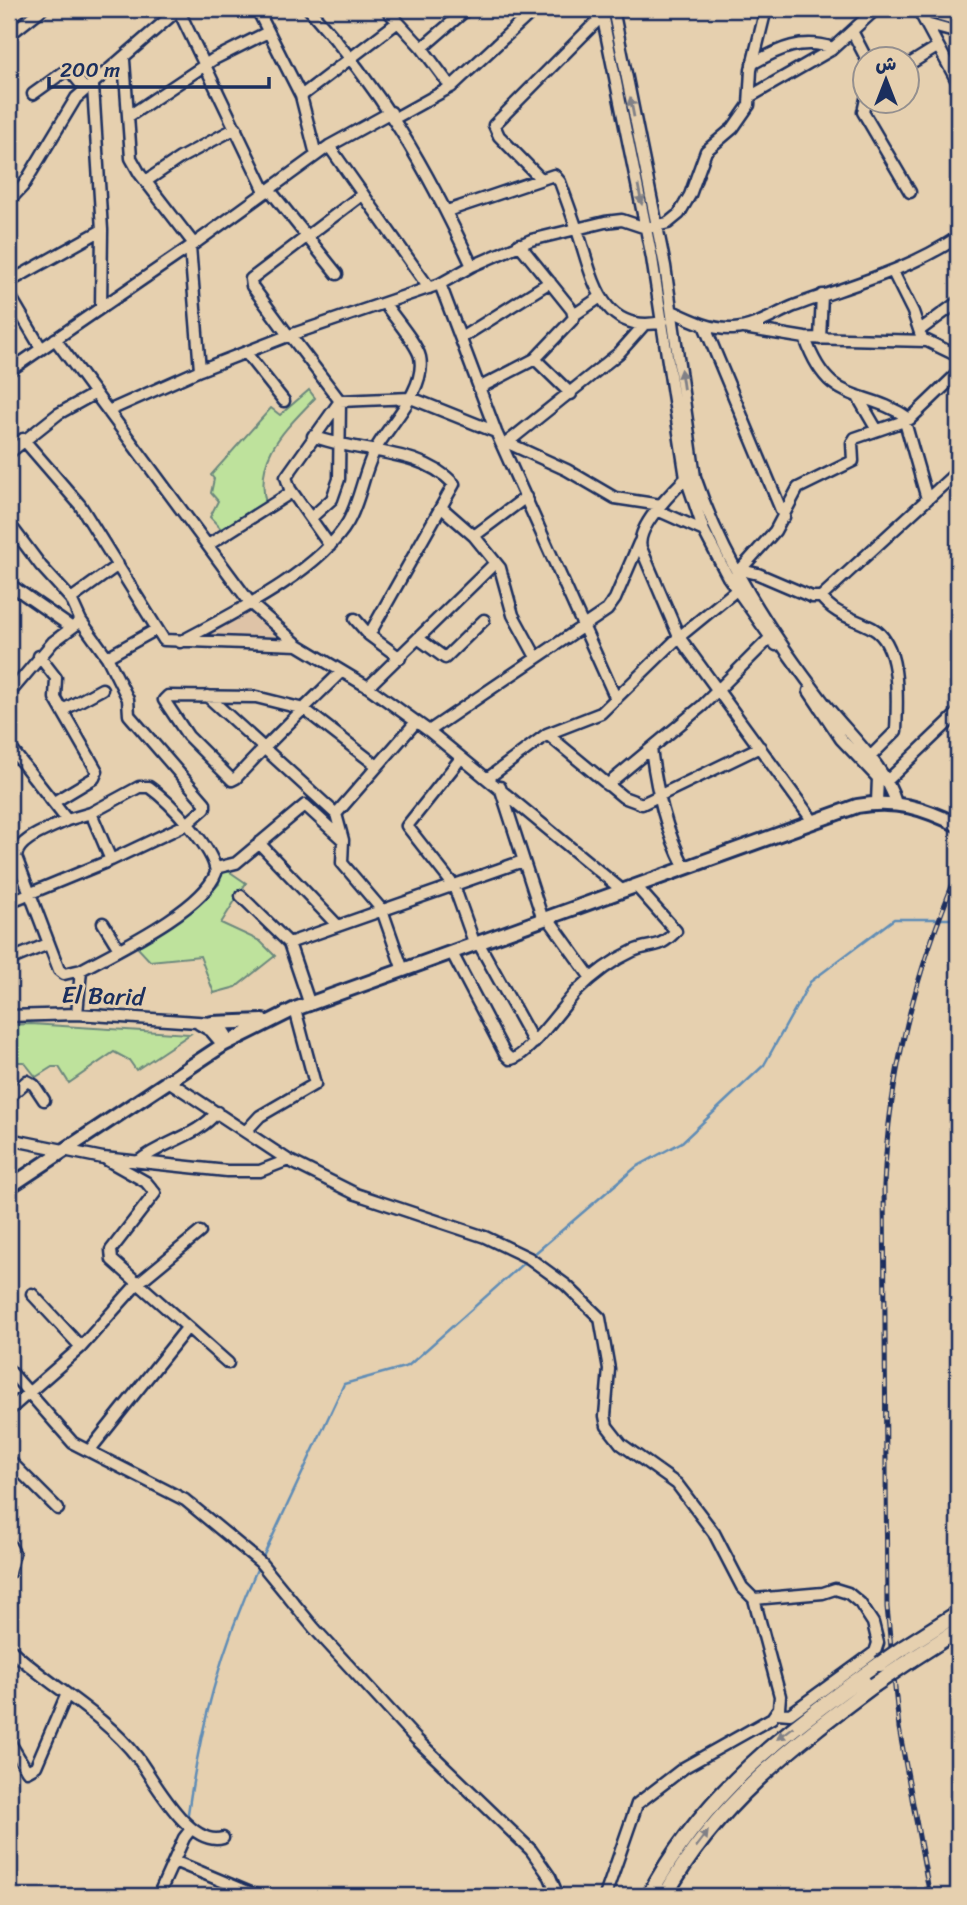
<svg xmlns="http://www.w3.org/2000/svg" width="967" height="1905" font-family="Sriracha,'Playpen Sans Arabic',sans-serif">
  <rect width="100%" height="100%" fill="#e6d0af"/>
  <filter id="ink" filterUnits="userSpaceOnUse"><feTurbulence type="fractalNoise" baseFrequency=".0143" numOctaves="2"/><feDisplacementMap in="SourceGraphic" scale="14" xChannelSelector="R" yChannelSelector="G"/><feConvolveMatrix kernelMatrix="1 2 1 2 8 2 1 2 1" color-interpolation-filters="sRGB"/></filter>
  <g filter="url(#ink)">
    <path fill="#dec3a7" d="M248 610 276 634 269 639H211L207 632Z"/>
    <path fill="#bee29c" stroke="#6c887d" stroke-width="2" d="M309 390 315 398C285 430 254 456 266 504L223 531 210 517 218 501 211 493 214 479 211 475 271 408 280 415Z
      M227 870 246 883 221 923 260 941 275 956 236 987 214 993 200 956 150 961 136 946 207 896 219 884 215 879Z
      M31 1024 190 1034 136 1070 129 1060 114 1052 69 1083 59 1067H52L36 1077 24 1062H13L9 1057V1025Z"/>
    <g fill="none" stroke-linecap="round" stroke-linejoin="round">
      <path stroke="#618db6" stroke-width="2.5" d="M533 1255 636 1167 682 1142 764 1065 810 982 894 919H958
        M262 1559 344 1384 408 1366 528 1259
        M187 1820C200 1728 220 1649 259 1565"/>
      <g stroke="#1b2f5e" stroke-width="15">
        <path id="minor" d="M178 9 265 191
          M257 9 301 96 316 155
          M309 9C381 89 427 168 472 266
          M386 9 422 48 451 87
          M601 9 652 258 686 478 704 531 728 577 776 645
          M613 9 665 266 695 477C723 560 771 634 825 704 849 735 884 764 896 803
          M918 9 958 83
          M926 24 958 33
          M852 31 867 60
          M9 35 42 9
          M422 48 467 9
          M124 60 131 158 140 174 194 244
          M752 64C780 48 802 38 833 48
          M908 65 937 47
          M93 86 102 230 101 308
          M33 94 65 71 72 73 85 89
          M301 96 398 22
          M751 96 831 50 876 9
          M866 99 863 112 910 192
          M129 116 214 59 268 32
          M395 118 451 87 535 9
          M329 146 429 288
          M540 178 499 136 494 125 606 12
          M146 181 180 158 236 128
          M269 189 337 274
          M9 201 23 186 76 98 179 9
          M447 211 554 175 560 182C567 201 574 220 580 239 594 283 603 335 663 322
          M190 247 200 370
          M893 272 913 312 923 341
          M9 282 102 230
          M440 284 496 432 616 699
          M9 294 41 348
          M672 311C691 320 711 330 733 329 754 328 775 314 794 306 850 285 907 271 958 237
          M574 315 599 298
          M704 325 784 517
          M744 328 805 338 927 341 958 356
          M920 330 958 302
          M288 335 252 286 251 279 363 194
          M290 335 340 401 339 479 332 499 312 517
          M461 338 550 282
          M805 338C830 409 862 386 910 419
          M55 339 251 604 298 645 368 687 429 731 623 891
          M820 339 822 295
          M246 353 284 401
          M535 359 571 394
          M9 371 194 244 329 146 391 112
          M479 388 535 359 574 318 572 310 519 244
          M859 399 877 430
          M340 401 411 398 496 432
          M108 411 200 370 290 335 440 284 472 266 531 240 605 222 622 220 646 228 668 223 679 214 690 195 706 151 733 128 749 105 751 70 766 9
          M905 422 927 499
          M313 436C358 454 419 447 454 484L369 635
          M23 439 80 505 164 640 298 645
          M508 443 567 470 615 498 661 505
          M503 446 619 353 643 326
          M9 453 58 414 94 394
          M686 478C672 492 635 528 641 548L679 637 813 821
          M442 508 474 536 500 568 513 615 536 657
          M657 510 704 531
          M474 536 526 497
          M208 545 292 492
          M330 546 290 489 286 477 340 401
          M741 570 758 574 812 597H821L958 471
          M733 578 775 531 798 488 853 461 852 443 855 438 910 419 958 373
          M9 584 71 627
          M821 597C835 615 853 618 872 628 902 644 897 703 896 731L869 758
          M71 599 118 565
          M355 619 369 635 400 658
          M419 639 445 658 484 620
          M180 642C230 615 319 572 348 522 360 501 363 474 374 452 387 426 427 390 420 357 417 344 393 316 385 304
          M39 656 56 678 55 698 97 771 94 778 54 802
          M107 657 157 629
          M341 672C305 707 270 741 236 778L232 780 188 736 164 700 168 696 256 697 304 709 376 765
          M368 687 494 564
          M809 691 841 739 878 778 877 802
          M9 694 53 642 81 621
          M207 696 336 814 343 840 342 863 382 910 403 970
          M63 710 102 689
          M429 731 607 610 615 599 639 543
          M547 734 623 797 642 804 760 747
          M9 746 67 820 91 813 111 860 187 824 205 808V803L129 715 128 699 107 657 81 621 71 599 41 566 14 530
          M651 749C657 792 665 829 685 868
          M461 758 407 826 454 886 475 945
          M488 778 547 734 601 713 679 637 739 588
          M888 780 958 713
          M607 785 702 706 770 638
          M500 787 543 920
          M336 814 416 722
          M67 820C53 828 17 838 16 857L59 970 64 974 81 970
          M259 843 338 926
          M216 868 236 863 305 805 343 840
          M241 896 289 943 310 1005
          M9 902 111 860
          M548 918 591 978
          M103 923 119 949
          M289 943 523 861
          M479 944 534 1043
          M452 953 505 1054 510 1059C524 1061 563 1006 576 992 593 975 611 961 633 951 651 943 659 950 676 931L636 886
          M9 960 48 944
          M77 1014 81 970C117 950 202 910 216 873 215 849 169 801 149 787H139L91 813
          M9 1016 77 1014 212 1023 223 1030 230 1041
          M199 1024 211 1031 223 1045
          M167 1080 288 1160
          M9 1097 27 1081 34 1085 44 1100
          M247 1130 260 1116 315 1084 295 1009
          M9 1139 103 1158 227 1171H260L288 1160 356 1194 485 1237 529 1258 566 1285 600 1318 609 1369 605 1416 607 1426 621 1444 677 1484 714 1533 742 1587 754 1599 823 1593 835 1589 848 1593 860 1603 873 1623 878 1643 875 1652 790 1714 777 1713
          M107 1160 146 1182 155 1193 111 1250 112 1260 228 1363
          M139 1161C163 1141 197 1137 217 1112
          M32 1294 81 1347
          M9 1370 73 1443 185 1500 260 1562 314 1628 416 1739 531 1850 550 1877 558 1896
          M9 1410 81 1347 137 1284 200 1232
          M89 1451 187 1328
          M9 1460 58 1509
          M9 1544 14 1553 9 1573
          M9 1648C49 1686 103 1713 137 1757 154 1780 189 1848 223 1838
          M9 1741 27 1771 36 1766 66 1696
          M174 1861 258 1896
          M158 1896 184 1838 191 1829
          M605 1896 637 1804 685 1767 772 1718 779 1708 780 1696 754 1599"/>
      </g>
      <g stroke="#1b2f5e" stroke-width="18">
        <path id="major" d="M212 1023 263 1021
          M9 1187 223 1045 295 1009 857 806C896 799 923 808 958 825"/>
      </g>
      <g stroke="#1b2f5e" stroke-width="19">
        <path id="highway" d="M903 1648 958 1613
          M911 1660 958 1630
          M649 1896C701 1795 789 1728 880 1664
          M665 1896C715 1805 792 1746 874 1685"/>
      </g>
      <use href="#minor" stroke="#e6d0af" stroke-width="10"/>
      <use href="#major" stroke="#e6d0af" stroke-width="12"/>
      <use href="#highway" stroke="#e6d0af" stroke-width="14"/>
      <g stroke="#1b2f5e" stroke-width="5">
        <path id="rail" d="M930 1896 899 1728 887 1607 884 1185C889 1074 915 973 958 872"/>
      </g>
      <use href="#rail" stroke="#e6d0af" stroke-width="2.5" stroke-dasharray="8" stroke-linecap="butt"/>
      <g stroke="#1b2f5e" stroke-width="19" stroke-linecap="butt">
        <path id="highway-bridge" d="M880 1664 903 1648
          M874 1685 911 1660"/>
      </g>
      <use href="#highway-bridge" stroke="#e6d0af" stroke-width="14"/>
    </g>
    <defs><path id="oneway-solid" d="M-6-.8H1V-3.2L6.5 0L1 3.2V.8H-6Z" transform="scale(1.75)"/></defs>
    <g fill="#808086">
      <use href="#oneway-solid" transform="translate(632 107) rotate(-101)"/>
      <use href="#oneway-solid" transform="translate(640 195) rotate(79)"/>
      <use href="#oneway-solid" transform="translate(682 379) rotate(-98)"/>
      <use href="#oneway-solid" transform="translate(785 1733) rotate(142)"/>
      <use href="#oneway-solid" transform="translate(702 1839) rotate(-53)"/>
    </g>
  </g>
  <g text-anchor="middle" dominant-baseline="central" stroke-width="6" stroke-linejoin="round" paint-order="stroke">
    <g font-size="24" fill="#1b2f5e" stroke="#e6d0af">
      <text transform="translate(103 996) rotate(2)">El Barid</text>
    </g>
  </g>
  <rect width="967" height="1905" fill="none" stroke="#e6d0af" stroke-width="35"/>
  <rect x="18" y="18" width="932" height="1870" fill="none" stroke="#1b2f5e" stroke-width="2.5" filter="url(#ink)"/>
  <g transform="translate(886 80)"><circle r="33" fill="#e6d0af" stroke="#95908f" stroke-width="2"/>
  <path d="M0-5L12 26L0 18L-12 26Z" fill="#1b2f5e"/>
  <text y="-10" font-size="19" font-weight="bold" text-anchor="middle" fill="#1b2f5e">ش</text>
  </g>
  <path d="M49 77v10h220v-10" fill="none" stroke="#1b2f5e" stroke-width="3.5"/>
  <text x="60" y="77" font-size="21" fill="#1b2f5e" stroke="#e6d0af" stroke-width="5" paint-order="stroke">200 m</text>
</svg>
